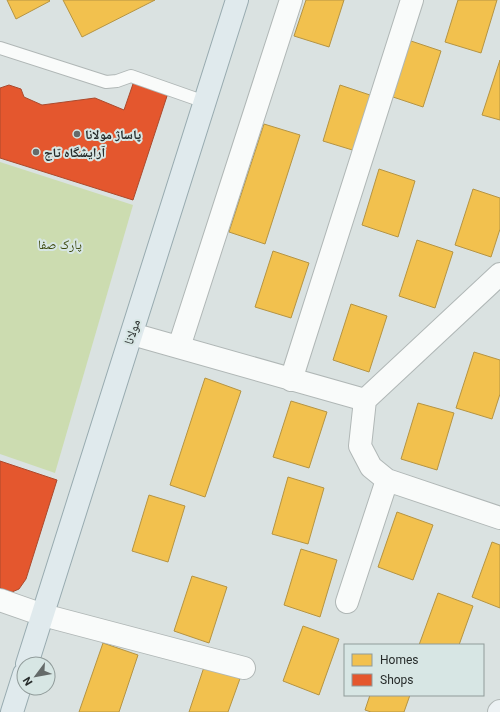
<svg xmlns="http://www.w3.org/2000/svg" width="500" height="712" font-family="Roboto,'Noto Naskh Arabic',sans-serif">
  <rect width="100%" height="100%" fill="#dae2e1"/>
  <path fill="#ccdcb0" d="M0 162 133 205 55 473 0 454Z"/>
  <path fill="#f2c14e" stroke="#b59443" d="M7 0H49L50 1 16 19Z
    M63 0H155L82 37Z
    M306 0H344L329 47 294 36Z
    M458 0H497L481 53 445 42Z
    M405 39 441 51 423 107 387 95Z
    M500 60V120L482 115Z
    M340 85 376 97 359 152 323 141Z
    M264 124 300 135 265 244 229 232Z
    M379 169 415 181 398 237 362 225Z
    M473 189 500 198V229L491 257 455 245Z
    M417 240 453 252 435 308 399 296Z
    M273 251 309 263 291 318 255 307Z
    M351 304 387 316 369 372 333 360Z
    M474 352 500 360V394L492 419 456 408Z
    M205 378 241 391 205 497 170 485Z
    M291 401 327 412 309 468 273 457Z
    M418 403 454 413 437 470 401 459Z
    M288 477 324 488 308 544 272 534Z
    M149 495 185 506 168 562 132 551Z
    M397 512 433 525 413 580 378 567Z
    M492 542 500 545V608L472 597Z
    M301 549 337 560 320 617 284 605Z
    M192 576 227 587 209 643 174 631Z
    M438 593 473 606 459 645H419Z
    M303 626 339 639 319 695 283 681Z
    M103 643 138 655 119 712H79Z
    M206 661 242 673 228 712H189Z
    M370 695H410L404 712H371L365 710Z"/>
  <path fill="#e4572e" stroke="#ab4a2d" d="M134 81 168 93 133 200 0 158V88L9 85 21 89 24 97 42 105 95 98 124 110Z
    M0 461 57 480 26 579 19 589 12 592 0 588Z"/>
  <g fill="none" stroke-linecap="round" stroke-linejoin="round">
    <g stroke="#b0b7b6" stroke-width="14">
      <path id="lane" d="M0 48 106 82 117 81 131 76 205 102"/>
    </g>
    <g stroke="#b0b7b6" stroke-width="24">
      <path id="street" d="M500 274 365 400 360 446 371 467 387 480 500 518
        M132 334 365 400
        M179 347 291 0
        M291 380 412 0
        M0 600 43 615 244 668
        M347 602 387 480"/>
    </g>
    <g stroke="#b0b7b6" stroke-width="24">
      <path id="secondary" d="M499 712 500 711"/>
    </g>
    <g stroke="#98abb0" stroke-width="24">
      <path id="primary" d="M27 664 237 0
        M12 712 24 674"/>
    </g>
    <use href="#lane" stroke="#f9fbfa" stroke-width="12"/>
    <use href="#street" stroke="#f9fbfa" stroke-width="22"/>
    <use href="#secondary" stroke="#edf2f4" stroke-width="22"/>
    <use href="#primary" stroke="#e0eaed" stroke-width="22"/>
  </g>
  <g fill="#656b6a" stroke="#d7e6e4" stroke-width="1.5">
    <circle cx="77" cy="134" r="4"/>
    <circle cx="36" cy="152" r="4"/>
  </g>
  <g text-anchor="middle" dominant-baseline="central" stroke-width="4" stroke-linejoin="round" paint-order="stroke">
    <g font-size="13" font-weight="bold" fill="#262b2a" stroke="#d7e6e4" text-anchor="start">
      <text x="85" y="134">پاساژ مولانا</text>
      <text x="44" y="152">آرایشگاه تاج</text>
    </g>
    <g font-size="13" fill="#3b480d" stroke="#d7e6e4">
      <text x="60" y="244">پارک صفا</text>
    </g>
    <g font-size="13" fill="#262b2a" stroke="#d7e6e4">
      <text transform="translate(132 332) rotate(-72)">مولانا</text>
    </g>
  </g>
  <rect x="344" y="644" width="140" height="52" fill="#d7e6e4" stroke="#909b9a"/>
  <rect x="352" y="654" width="20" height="12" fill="#f2c14e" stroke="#909b9a"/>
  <text x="380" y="664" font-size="12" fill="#262b2a">Homes</text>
  <rect x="352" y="674" width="20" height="12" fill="#e4572e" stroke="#909b9a"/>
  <text x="380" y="684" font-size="12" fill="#262b2a">Shops</text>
  <g transform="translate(36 676) rotate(238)"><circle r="19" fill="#d7e6e4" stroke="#909b9a"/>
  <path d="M0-3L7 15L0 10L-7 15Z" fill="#656b6a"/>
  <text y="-6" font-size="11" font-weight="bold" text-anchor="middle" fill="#262b2a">N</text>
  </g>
</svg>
